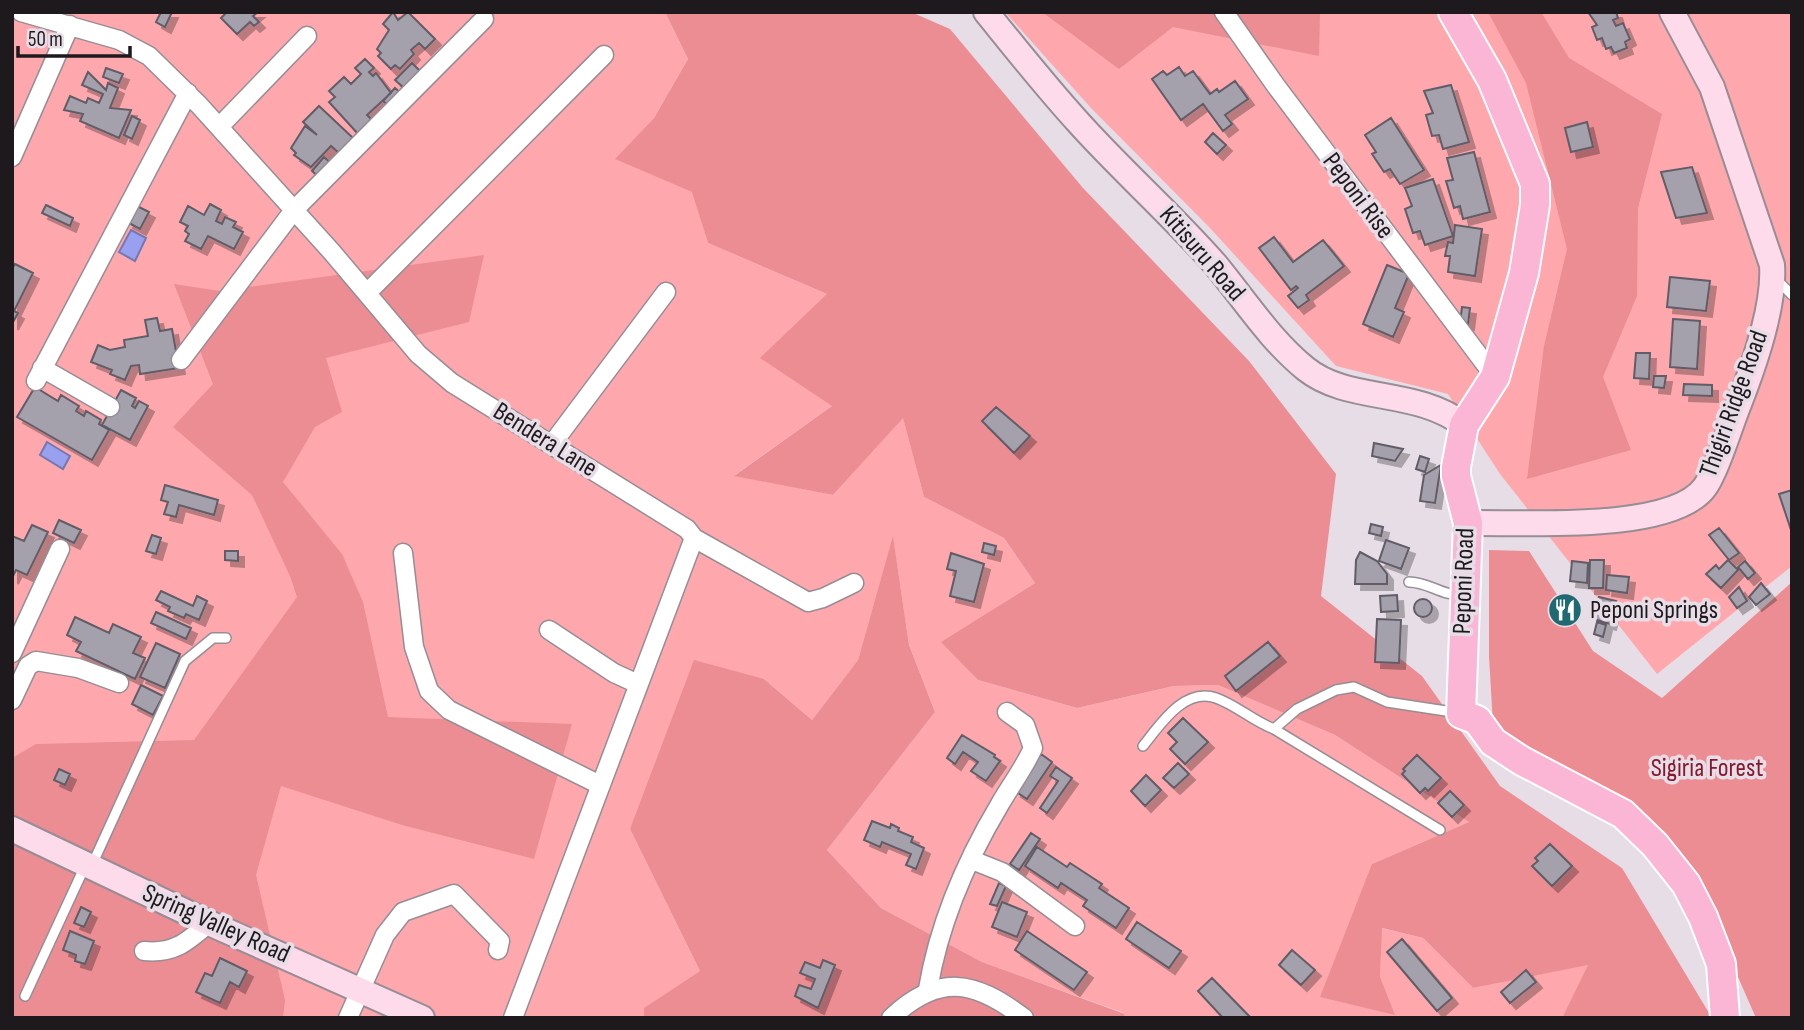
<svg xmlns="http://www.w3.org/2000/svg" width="1804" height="1030" font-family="'Sofia Sans Condensed',sans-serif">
  <defs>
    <filter id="shadow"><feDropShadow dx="6" dy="6" stdDeviation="0" flood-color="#0004"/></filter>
  </defs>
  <rect width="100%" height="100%" fill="#e7dde7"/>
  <path fill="#fea8ad" d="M12 12H665L688 59 654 118 616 159 693 192 708 243 827 294 832 406 735 475 833 495 903 417 924 497 1004 538 1035 583 942 642 978 680 1077 708 1174 686 1218 685 1335 735 1469 822 1372 864 1380 977 1381 928 1423 938 1473 988 1589 964 1562 1018H1122L1124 1013 982 962 881 908 827 850 935 712 909 645 893 538 858 660 812 720 764 679 630 829 700 971 645 1008 644 1018H12Z
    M1005 12H1792V566L1657 674 1500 474 1448 394 1336 366 1210 228 1091 108Z"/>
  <path fill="#ec8d93" d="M665 12H911L950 29 1083 188 1249 361 1336 474 1321 596 1422 676 1500 786 1622 868 1712 1018H1562L1588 965 1473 988 1423 938 1382 928 1380 977 1395 1015 1320 997 1372 864 1469 822 1335 735 1218 685 1174 686 1077 708 978 680 941 642 1035 583 1004 538 924 497 903 418 833 495 734 476 832 406 760 358 827 294 708 243 692 192 615 159 654 118 688 59Z
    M1042 12H1320L1319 56 1173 27 1119 69Z
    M1488 12H1541L1569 58 1662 114 1638 208 1637 296 1603 377 1631 450 1527 479 1544 346 1567 249 1526 83Z
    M484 255 469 322 326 358 342 412 315 427 283 482 342 554 363 602 388 717 572 724 534 859 402 825 281 786 256 875 285 1000 283 1018H12V758L36 744 194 740 297 597 290 576 252 495 173 427 213 384 174 284 220 291Z
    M893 536 909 645 935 712 827 850 881 908 982 962 1125 1014 1122 1018H644V1008L700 971 630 829 694 660 764 679 812 720 858 660Z
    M1489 550 1529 551 1593 651 1662 698 1792 582V1018H1756L1693 875 1523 754 1493 725 1489 656Z"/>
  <path fill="#9aa0f0" stroke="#7478b0" stroke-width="2" d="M131 230 146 238 135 261 119 252Z
    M47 442 70 456 63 469 40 455Z"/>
  <path fill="#a5a1ac" stroke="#615d67" stroke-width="2" filter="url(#shadow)" d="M161 12H172L165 27 156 22Z
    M227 12H258L253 16 259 22 254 26 250 22 237 34 221 18Z
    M393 12 398 20 408 12 435 39 425 49 419 43 411 50 414 54 400 69 395 65 391 69 378 56 381 53 377 49 389 30 383 24Z
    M1588 12H1616L1618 18 1613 20 1616 26 1623 23 1630 39 1625 42 1627 48 1614 53 1611 47 1606 49 1602 38 1597 40 1592 27 1597 25Z
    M365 59 374 68 369 72 373 76 376 73 391 93 367 115 373 121 359 135 329 102 335 97 329 91 344 77 351 84 361 74 355 68Z
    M412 63 421 72 405 89 395 80Z
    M1179 67 1185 76 1193 71 1210 94 1217 89 1219 92 1235 81 1248 99 1225 115 1232 124 1223 131 1203 104 1181 120 1152 79 1163 71 1167 75Z
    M106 68 123 74 119 83 103 77Z
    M88 72 106 90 108 83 118 88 110 108 131 110 119 138 80 121 83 114 64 110 70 96 86 103 88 98 99 103 103 94 82 85Z
    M1451 85 1469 142 1443 149 1439 135 1432 136 1426 115 1433 113 1424 91Z
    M395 88 403 95 392 108 383 101Z
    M319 106 353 138 339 153 331 146 311 167 294 155 296 153 291 148 305 126 317 135 303 122Z
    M132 116 140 120 132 139 124 135Z
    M1391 118 1424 170 1400 184 1390 169 1384 172 1372 154 1376 152 1365 135Z
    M1587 122 1593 147 1571 152 1565 128Z
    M1213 133 1226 145 1217 154 1205 142Z
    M1474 152 1490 212 1463 219 1460 206 1454 208 1446 181 1453 180 1447 158Z
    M324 157 333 165 321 179 312 171Z
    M1692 167 1707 213 1676 218 1661 172Z
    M1433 179 1453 236 1425 245 1420 231 1413 233 1405 209 1412 206 1405 188Z
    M210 204 221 210 216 221 222 224 225 217 236 222 233 227 243 232 234 249 208 236 201 249 185 241 189 234 185 231 188 226 180 222 188 206 204 215Z
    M46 205 73 218 70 226 42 213Z
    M135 205 149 212 140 229 127 222Z
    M1455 225 1482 229 1475 276 1448 272 1450 256H1445L1448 242 1453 243Z
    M1274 237 1293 262 1323 240 1344 266 1306 295 1309 300 1298 308 1288 296 1298 288 1296 286 1291 290 1259 248Z
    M15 264 33 273 14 311 18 313 12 324V269Z
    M1387 265 1409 274 1395 308 1404 312 1393 337 1363 324Z
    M1670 277 1710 281 1706 311 1667 307Z
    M1462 307 1470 308 1468 324 1460 323Z
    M157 318 160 331 172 329 179 368 140 374 139 365 131 366 125 380 110 374 112 370 91 362 98 345 110 350 125 347 124 340 148 336 145 320Z
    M1673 319 1700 321 1697 369 1670 367Z
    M1636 353H1650L1649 379 1634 378Z
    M1654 376H1666L1664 388 1653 387Z
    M1684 384 1712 385V396L1683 395Z
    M35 387 58 401 61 395 79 406 76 411 84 416 86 411 101 420 99 424 109 430 92 460 17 417Z
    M121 390 136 398 132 406 135 408 139 401 148 406 130 440 102 425Z
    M996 407 1030 436 1014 453 982 421Z
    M1374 443 1403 449 1395 461 1372 456Z
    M1420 456 1429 459 1425 472 1416 469Z
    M1441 465 1435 503 1420 501 1424 475Z
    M165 485 218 500 214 515 179 505 176 517 164 514 168 502 161 500Z
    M1792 490V533L1779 494Z
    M59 520 81 530 74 543 53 533Z
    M1371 524 1383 527 1381 536 1369 533Z
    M32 525 48 532 27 575 16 570 12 578V536L24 541Z
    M1719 528 1739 553 1729 560 1709 535Z
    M152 535 161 538 156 554 146 551Z
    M1386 540 1409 548 1401 569 1379 561Z
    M984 543 996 546 994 555 982 552Z
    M225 551H238V561L225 560Z
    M1360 552 1377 561 1387 574V584H1355L1356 560Z
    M951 553 984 564 974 602 950 596 956 571 947 569Z
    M1590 560H1604L1603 588H1589Z
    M1728 560 1738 570 1721 588 1706 574 1716 565 1719 569Z
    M1572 561 1588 563 1587 583 1570 581Z
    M1745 561 1755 573 1748 579 1738 567Z
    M1607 575 1629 577 1627 593 1606 590Z
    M1761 583 1770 594 1756 605 1749 597Z
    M1739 587 1747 601 1737 608 1729 597Z
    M161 591 193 606 197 596 207 601 199 620 186 614 184 618 168 611 170 607 156 600Z
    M1397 595 1398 611 1381 612 1380 596Z
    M1599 597 1616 601 1610 624 1594 619Z
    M1414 608a9 9 0 1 1 18 0a9 9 0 1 1-18 0Z
    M156 612 191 628 186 639 151 623Z
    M75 617 109 633 113 624 141 637 133 653 145 658 135 679 76 651 81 642 67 635Z
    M1377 619 1401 620 1399 663 1375 662Z
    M1597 622 1606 625 1603 637 1594 634Z
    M1268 642 1280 656 1236 691 1225 676Z
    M156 643 180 654 165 688 140 677Z
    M141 685 163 696 153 715 132 704Z
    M1183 718 1208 742 1185 764 1170 749 1177 742 1168 733Z
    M962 735 995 755 994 757 1000 761 986 781 971 771 978 762 963 752 955 764 947 758Z
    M1041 754 1052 762 1027 799 1015 791Z
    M1417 755 1441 778 1428 791 1425 788 1420 793 1402 774 1405 771 1403 769Z
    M1178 763 1189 774 1174 788 1163 778Z
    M1056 767 1072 778 1047 813 1040 808 1058 781 1050 776Z
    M59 769 70 774 65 785 54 780Z
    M1146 775 1161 790 1145 806 1131 791Z
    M1450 791 1464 805 1452 817 1438 803Z
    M872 821 890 828 891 824 899 828 898 831 913 837 911 842 924 848 916 869 906 865 911 854 882 842 880 847 864 840Z
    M1031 833 1040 839 1019 870 1010 864Z
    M1550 844 1572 866 1552 886 1532 866 1538 861 1535 858Z
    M1037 847 1067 867 1070 863 1102 884 1099 888 1129 908 1116 928 1083 906 1087 900 1061 883 1058 888 1025 866Z
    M999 883 1006 886 997 906 990 904Z
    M1002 902 1027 912 1017 937 992 927Z
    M81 907 91 912 84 927 74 923Z
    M1137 922 1181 951 1169 968 1126 939Z
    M70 931 94 941 85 964 75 961 76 955 63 950Z
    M1027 931 1087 972 1074 990 1015 950Z
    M1402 939 1452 998 1437 1011 1387 952Z
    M1292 950 1315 970 1301 985 1279 965Z
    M220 958 247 971 239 987 230 982 220 1003 196 992 205 973 212 976Z
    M823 960 835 965 818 1008 795 996 799 985 811 989 815 979 800 973 805 962 820 968Z
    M1526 970 1536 982 1510 1003 1501 992Z
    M1212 978 1249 1016 1247 1018H1223L1198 991Z"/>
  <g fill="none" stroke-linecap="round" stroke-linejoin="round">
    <g stroke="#968d95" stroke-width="12">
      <path id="lane" d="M1777 280 1792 295
        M1409 582C1429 582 1443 597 1462 594
        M1274 729 1440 830
        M1143 746C1160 725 1184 687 1216 698 1236 705 1253 721 1274 729L1297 709 1336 690 1354 687 1387 702 1459 713
        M92 865 185 661 213 638H226
        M25 996 85 866"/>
    </g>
    <g stroke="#968d95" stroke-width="21">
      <path id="street" d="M21 12 119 40 149 56 199 105 331 251 418 354 452 383 687 529 694 538 513 1018
        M1224 12 1276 86 1495 377
        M219 127 307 36
        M12 157 70 25
        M367 293 604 55
        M181 360 294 210 484 19
        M42 368 110 407
        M36 381 188 93
        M552 444 666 292
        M694 538 808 602 823 598 854 583
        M403 553 414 647 429 691 449 710 600 785
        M549 630 614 673 638 684
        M12 653 60 549
        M12 700 28 666 36 661 78 668 119 683
        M972 860 1002 872 1075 926
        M144 951C174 954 187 942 209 923
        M928 989C939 924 966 861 1000 804 1011 785 1024 768 1033 748L1025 725 1007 712
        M348 1018 385 935 403 912 454 894 500 941 498 950
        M891 1018C939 973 974 980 1024 1018"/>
    </g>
    <g stroke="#968d95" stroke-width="28">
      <path id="secondary" d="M986 12C1016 49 1046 87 1078 122 1122 171 1172 215 1215 264 1244 299 1270 340 1306 369 1348 403 1417 388 1464 425
        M1468 523C1522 522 1672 533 1705 487 1717 470 1730 426 1739 404 1754 365 1775 306 1772 265L1712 87 1672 12
        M12 829 209 923 422 1018"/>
    </g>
    <g stroke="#fff" stroke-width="32">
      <path id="primary" d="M1453 12 1492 80 1535 184V205L1524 273 1495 377 1464 425 1456 467V476L1468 523 1461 714 1477 720 1493 742 1522 761 1623 814 1655 845 1686 884 1703 917 1721 964 1725 1018"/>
    </g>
    <use href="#lane" stroke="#fff" stroke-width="9"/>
    <use href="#street" stroke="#fff" stroke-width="18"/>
    <use href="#secondary" stroke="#fddbeb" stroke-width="24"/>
    <use href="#primary" stroke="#fbb6d6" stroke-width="28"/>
  </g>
  <defs>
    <g id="restaurant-disc" transform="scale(1.75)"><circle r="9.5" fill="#1f6973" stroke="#e7dde7"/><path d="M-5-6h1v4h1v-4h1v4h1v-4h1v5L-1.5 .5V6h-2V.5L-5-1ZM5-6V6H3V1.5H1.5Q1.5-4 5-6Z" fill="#fff"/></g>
  </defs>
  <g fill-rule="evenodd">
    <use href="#restaurant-disc" x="1565" y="610"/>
  </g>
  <g text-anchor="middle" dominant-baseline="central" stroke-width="7" stroke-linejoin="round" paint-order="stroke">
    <g font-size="26" fill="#1d191c" stroke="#e7dde7">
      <text transform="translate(1358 196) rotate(53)">Peponi Rise</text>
      <text transform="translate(1202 254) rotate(49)">Kitisuru Road</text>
      <text transform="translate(1734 404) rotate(-70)">Thigiri Ridge Road</text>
      <text transform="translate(545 440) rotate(32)">Bendera Lane</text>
      <text transform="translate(1464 581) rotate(-88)">Peponi Road</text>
      <text transform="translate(216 924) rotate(24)">Spring Valley Road</text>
    </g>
    <g font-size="26" fill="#1d191c" stroke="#e7dde7" text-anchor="start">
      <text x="1590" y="610">Peponi Springs</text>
    </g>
    <g font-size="26" fill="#87172d" stroke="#e7dde7">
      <text x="1707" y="768">Sigiria Forest</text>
    </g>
  </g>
  <rect width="1804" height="1030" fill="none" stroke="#1d191c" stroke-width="28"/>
  <path d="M18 46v10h112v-10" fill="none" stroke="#1d191c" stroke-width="3.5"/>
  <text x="28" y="46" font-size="21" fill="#1d191c" stroke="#e7dde7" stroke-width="5" paint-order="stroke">50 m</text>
</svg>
